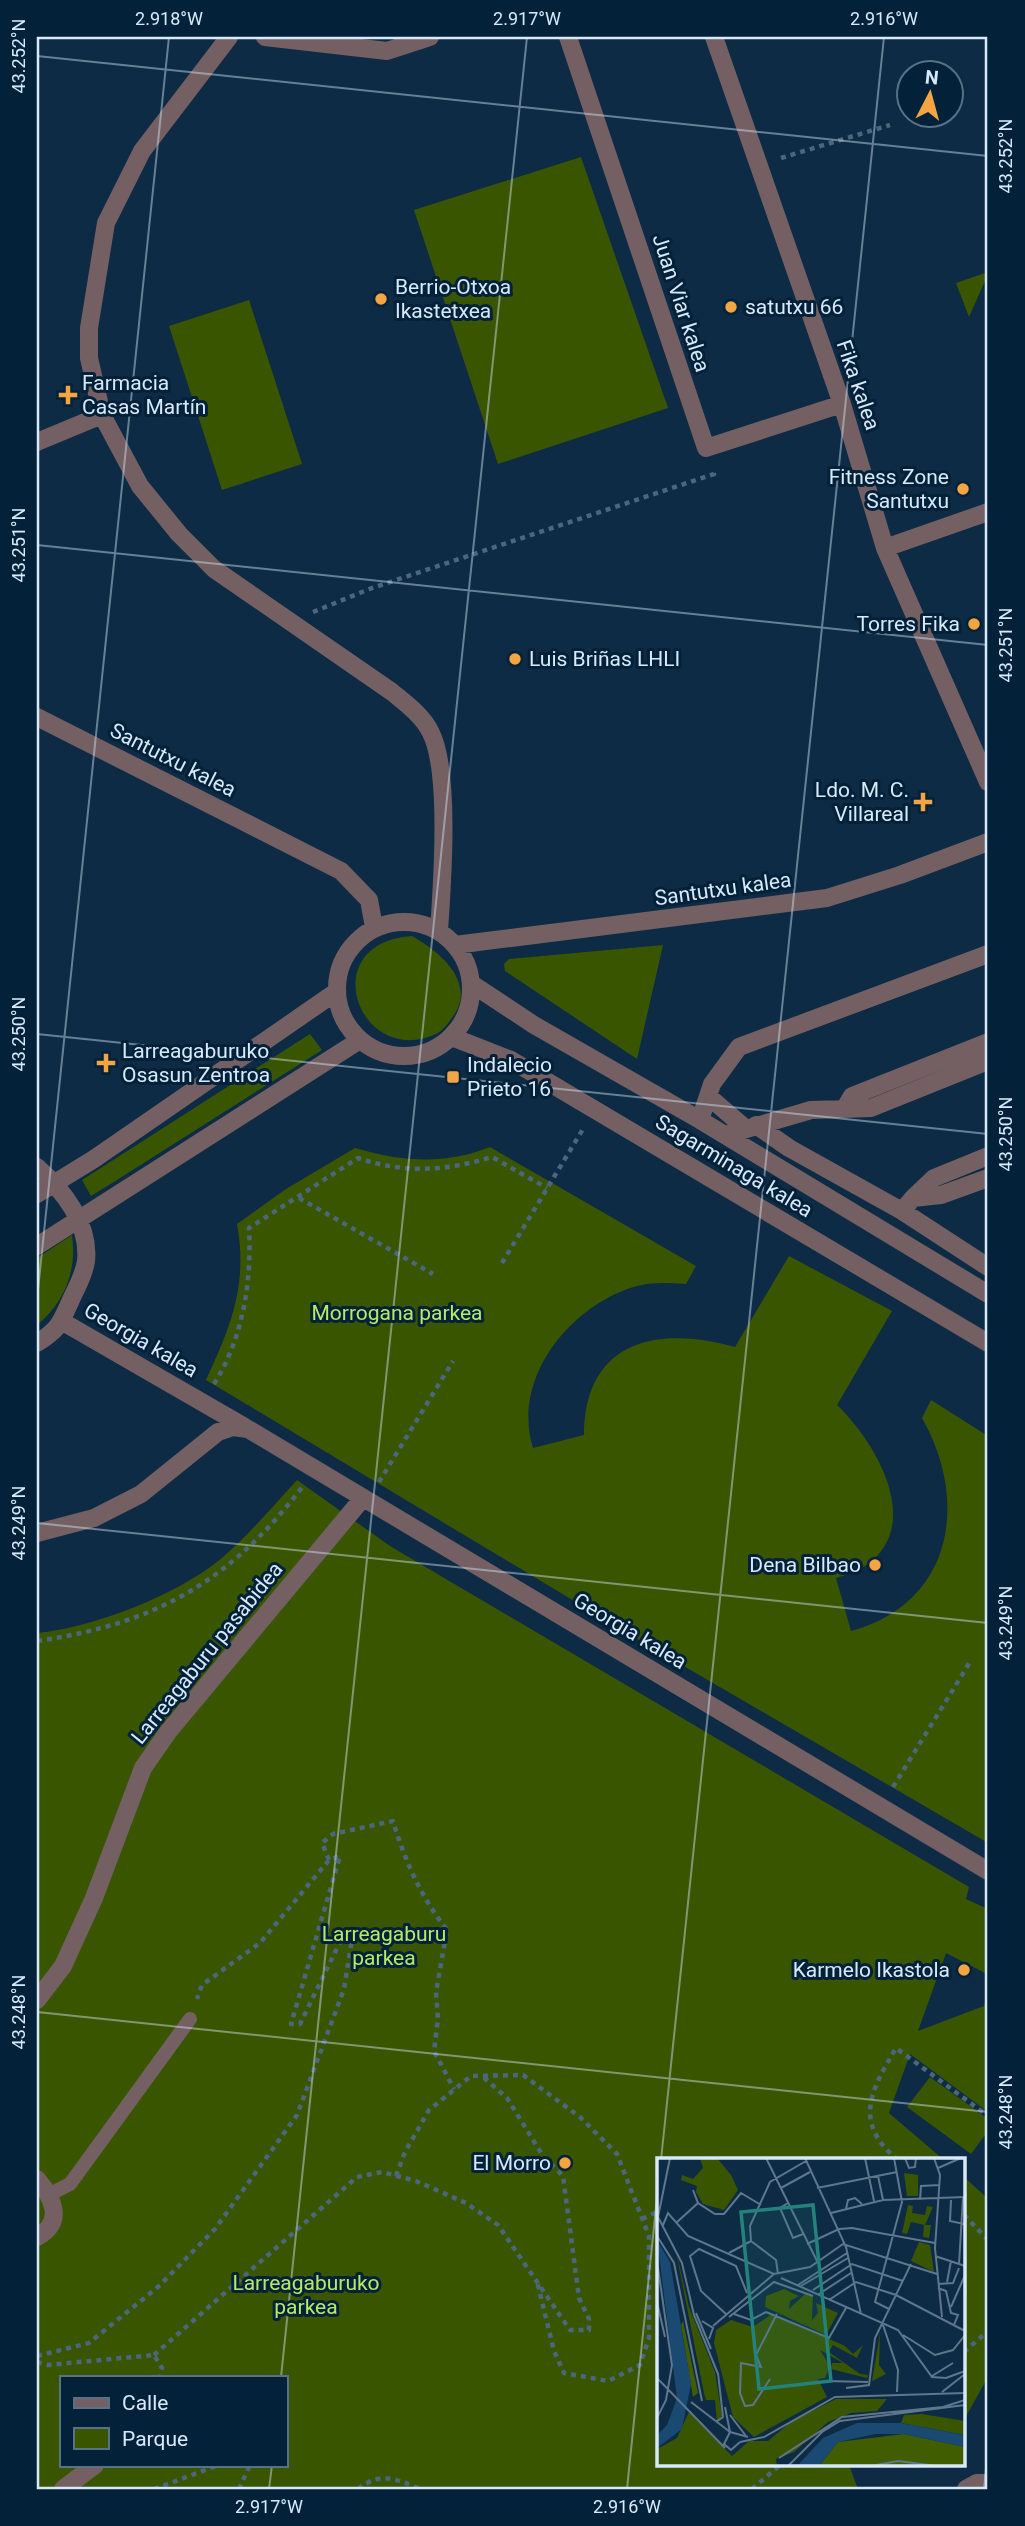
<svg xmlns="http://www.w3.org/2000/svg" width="1025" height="2526" font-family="Roboto,sans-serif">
  <rect width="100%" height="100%" fill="#0d2b44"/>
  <path fill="#3a5500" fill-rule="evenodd" d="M581 157 668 408 498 464 414 210Z
    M988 272V274L969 317 956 283Z
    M249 300 302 464 222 490 169 326Z
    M412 936C437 950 477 981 454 1015 448 1023 444 1030 436 1034 359 1069 313 943 412 936Z
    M663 945 637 1059 505 971 504 964 509 959Z
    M310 1034 322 1050 117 1180 91 1196 82 1180Z
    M490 1147 696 1266 686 1284C670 1283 653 1282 637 1286 572 1304 511 1377 533 1448L584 1435C585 1341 656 1325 735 1347L789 1256 892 1311 837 1405C876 1442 927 1528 862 1568 855 1573 844 1575 836 1578L851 1631C954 1603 969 1500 922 1418L931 1400 988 1436V1843L634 1637 206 1380C231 1326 248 1285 237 1224L286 1189 355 1148C402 1162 445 1165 490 1147Z
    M72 1235C77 1271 65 1302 37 1325V1258Z
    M297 1480 390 1546 969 1887 966 1899 988 1909V1983L985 1973 946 1953 918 2031 984 2006 988 1991V2112L910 2054 889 2113 944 2160H659V2465H849L858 2489H37V1633C93 1628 180 1594 223 1557 250 1534 273 1506 297 1480ZM61 2377H285V2465H61Z
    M930 2077 988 2119V2131L971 2154 907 2107Z
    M964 2177 985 2196 988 2202V2377L964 2420Z"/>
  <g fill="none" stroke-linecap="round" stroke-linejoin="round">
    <path stroke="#4c667c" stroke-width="4.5" stroke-dasharray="5 5" stroke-linecap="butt" d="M781 158 890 125
      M313 612 372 588 714 474 712 469
      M299 1198 433 1274
      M502 1263 583 1129
      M214 1384C243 1338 252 1281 249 1228L358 1158C406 1174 445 1171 492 1157L547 1188
      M379 1482 453 1361
      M37 1641C155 1624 230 1582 303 1486
      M893 1787 970 1662
      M329 1860 322 1843 333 1834 393 1821C405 1861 421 1897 447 1930L436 1992 438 2019 434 2051 454 2089
      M898 2160C853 2123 870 2092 896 2048L988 2116
      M396 2176 405 2152 429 2110 471 2076 523 2075 580 2117 617 2154 649 2236V2338L640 2365 608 2381 564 2373 554 2351 537 2281
      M964 2215 988 2240
      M642 2219 659 2211
      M964 2352 988 2331
      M154 2355 357 2177 382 2172 416 2181 466 2203 498 2225 570 2330H589V2319L579 2298 563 2176 543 2156 507 2098 482 2076
      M37 2356 89 2343 158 2287 215 2229 297 2115 344 1989 352 1939 341 1940 300 2024H291L340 1856 329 1860 260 1943 202 1985 197 1999
      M37 2362 48 2365 154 2355 162 2368 160 2377
      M154 2489 219 2465
      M239 2489 250 2465
      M358 2489C381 2471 396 2479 420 2489
      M752 2489 780 2465"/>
    <path stroke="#746063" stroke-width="14" d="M50 2194 70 2184 190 2019"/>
    <path stroke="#746063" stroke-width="18" d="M265 37 387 51 430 37"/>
    <path stroke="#746063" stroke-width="18" d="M229 37 142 151 106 223 89 328V358L102 415 140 486 179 534 214 569 392 692C405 703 422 715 430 731 451 769 442 886 439 931
      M568 37 706 448 842 404
      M714 37 842 404 885 548 988 782
      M37 442 102 415
      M885 548 988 512
      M37 717 341 871 369 900 374 927
      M337 989a67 67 0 1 1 134 0a67 67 0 1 1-134 0Z
      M455 945 827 898 900 875 988 842
      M472 984 534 1025 700 1120 988 1294
      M452 1037 511 1060 988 1343
      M708 1096 745 1128
      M845 1108 852 1096 988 1042
      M700 1120 712 1084 739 1047 988 954
      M756 1125 789 1148 902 1211 988 1267
      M726 1135 811 1110 871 1108 988 1061
      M37 1167C63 1190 90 1224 86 1261 84 1276 76 1288 70 1302 60 1324 59 1329 37 1343
      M37 1194 94 1159 336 992
      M913 1198 934 1178 988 1156
      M902 1211 913 1198 941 1195 988 1178
      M37 1246 360 1040
      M63 1322 245 1427
      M37 1533 94 1518 141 1494 218 1432 233 1427 248 1429 988 1871
      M37 2000 63 1966 94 1898 143 1768 168 1732 363 1498
      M37 2179C53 2198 65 2222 37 2237
      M63 2489 95 2465
      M966 2489 977 2483H988"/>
  </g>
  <path fill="none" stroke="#d8e9fa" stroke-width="2" stroke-opacity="0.45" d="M37 56 988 156M37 545 988 645M37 1034 988 1134M37 1299 169 37M37 1523 988 1623M37 2012 988 2112M661 2160 884 37M281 2377 527 37M269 2489 272 2465M627 2489 659 2178M984 2489 988 2448"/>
  <g fill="#f3a443" stroke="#032139" stroke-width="2.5">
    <circle cx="381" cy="299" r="7"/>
    <circle cx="731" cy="307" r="7"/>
    <path d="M64.5 384.5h7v7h7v7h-7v7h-7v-7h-7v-7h7z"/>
    <circle cx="963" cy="489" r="7"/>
    <circle cx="974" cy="624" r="7"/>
    <circle cx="515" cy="659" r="7"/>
    <path d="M919.5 791.5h7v7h7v7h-7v7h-7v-7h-7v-7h7z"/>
    <path d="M102.5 1052.5h7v7h7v7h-7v7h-7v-7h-7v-7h7z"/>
    <rect x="446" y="1070" width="14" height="14" rx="3.5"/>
    <circle cx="875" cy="1565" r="7"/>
    <circle cx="964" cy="1970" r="7"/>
    <circle cx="565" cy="2163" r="7"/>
  </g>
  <g text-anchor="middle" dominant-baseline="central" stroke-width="6" stroke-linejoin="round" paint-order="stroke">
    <g font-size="21" fill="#d8e9fa" stroke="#032139" text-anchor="start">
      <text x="395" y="287">Berrio-Otxoa<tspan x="395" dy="24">Ikastetxea</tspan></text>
      <text x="745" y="307">satutxu 66</text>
      <text x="82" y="383">Farmacia<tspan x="82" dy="24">Casas Martín</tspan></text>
      <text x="949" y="477" text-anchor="end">Fitness Zone<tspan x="949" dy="24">Santutxu</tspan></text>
      <text x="960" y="624" text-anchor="end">Torres Fika</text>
      <text x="529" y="659">Luis Briñas LHLI</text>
      <text x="909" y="790" text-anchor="end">Ldo. M. C.<tspan x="909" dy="24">Villareal</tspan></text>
      <text x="122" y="1051">Larreagaburuko<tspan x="122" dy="24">Osasun Zentroa</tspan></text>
      <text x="467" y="1065">Indalecio<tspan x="467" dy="24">Prieto 16</tspan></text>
      <text x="861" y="1565" text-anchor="end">Dena Bilbao</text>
      <text x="950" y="1970" text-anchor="end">Karmelo Ikastola</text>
      <text x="551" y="2163" text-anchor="end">El Morro</text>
    </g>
    <g font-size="21" fill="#d8e9fa" stroke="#032139">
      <text transform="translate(681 303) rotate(72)">Juan Viar kalea</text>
      <text transform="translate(858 385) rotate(71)">Fika kalea</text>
      <text transform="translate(173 760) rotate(27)">Santutxu kalea</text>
      <text transform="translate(723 889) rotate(-8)">Santutxu kalea</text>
      <text transform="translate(734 1166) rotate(31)">Sagarminaga kalea</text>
      <text transform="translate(141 1340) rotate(30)">Georgia kalea</text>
      <text transform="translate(630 1631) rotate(31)">Georgia kalea</text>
      <text transform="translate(207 1653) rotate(-51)">Larreagaburu pasabidea</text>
    </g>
    <g font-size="21" fill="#b6ea66" stroke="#032139">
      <text x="397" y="1313">Morrogana parkea</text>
      <text x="384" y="1934">Larreagaburu<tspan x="384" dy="24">parkea</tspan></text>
      <text x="306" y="2283">Larreagaburuko<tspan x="306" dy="24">parkea</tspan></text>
    </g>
  </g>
  <g transform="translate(657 2158)">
    <rect width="308" height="308" fill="#0d2b44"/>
    <path d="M43 0H60L74 17 81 32 67 52 46 46 39 34 40 28 24 22 25 17 36 21 46 10ZM247 15 261 17V38H250ZM251 47 256 48 255 55 268 57 270 48 276 49 268 67H274L272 80 266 79 267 67 259 65 254 64 250 76 245 75ZM262 84 273 87 277 114 254 103ZM20 99 21 101 32 149 58 214 65 258 60 264 58 242H49L47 235ZM127 131 142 138 133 143 132 151 148 136 156 139 155 162 161 155 159 145 181 155 169 177 108 149 109 138ZM115 156 188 188 196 196 206 187 200 200 176 187 172 194 203 216 211 217 210 220 174 211 175 205H186L163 192 173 208 168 220 161 221 170 239 97 279 76 259 57 185 59 172 74 162 96 169ZM223 175 222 207 229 216 215 223ZM179 241H230L220 253 194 255 171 264 137 294 119 301 120 308H0V291L20 280 32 254 75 298 92 283H111L135 263ZM265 256 308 263V277L244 265 247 257Z" fill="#3a5500"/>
    <path d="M26 163 41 235 36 239 24 167ZM247 276 308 289V308H162L181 284Z" fill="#405d02"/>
    <path d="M0 82 13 104 34 226 25 271 0 290V277L10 267 20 240ZM200 265H244L308 277V289L247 276H219L181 284 162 308H140L166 280Z" fill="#1a4971"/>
    <path fill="none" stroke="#5e778d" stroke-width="2" d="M13 0 1 59 25 105 37 157 61 216M109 0 161 105M148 0 189 89 204 156M208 0 217 43M248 0 252 10 258 9 259 0M277 0 283 17 278 90 285 159M281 10 304 0M221 18 226 42M124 30 153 14M160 30 240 14M36 32 41 45 58 56H67L84 35 104 47M263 42 264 28 283 27M294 42 293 63 307 66M131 45 123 50 136 80 146 76M189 51 191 42 198 40 205 46M174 55 226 42 308 39M19 65 41 45M6 67 11 55 31 78 117 116M0 78 17 105 45 243M150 86 182 71 195 70 278 85M72 95 94 83M278 98 308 108M0 103 15 207 9 242 0 260M302 106 306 39M121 116 119 102 94 83 93 68 113 24 149 3M124 120 241 172 275 219 289 220 308 213M290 124 294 103M281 126 296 125 302 110M141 127 190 95M144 128 191 100M281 130 289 133 294 155 301 157 297 167M156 132 195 106 246 123M162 136 194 115M172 142 199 124 239 137 308 173M0 144 8 179M294 149 308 117M232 151 218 144 245 44 237 0M109 154 172 180 189 150M39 155 54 191M77 156 94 162 109 154M70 157 44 133 33 98 42 91 79 108 90 135M72 159 117 124 156 138M45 163 56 170 52 181M226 167 241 212 240 234M56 168 117 116 153 109 186 86 280 116M246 177 278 197 296 192 308 177M275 218 296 205M0 220 68 290M113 221 96 247 88 248 83 235 84 205 104 209 99 197 120 156M169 223 211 224M189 230 212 227 218 180 254 106M285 234 308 216M34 244 73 274M68 249 73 274M73 257 89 278M59 264 66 259 61 215M83 284 107 279 178 239 308 235M83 284 74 292 67 286 73 274 91 279M122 300 185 259 286 249 308 242M131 308 165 274 183 263 308 247M214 308 241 303 280 308"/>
    <path fill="#23827c" fill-opacity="0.15" stroke="#23827c" stroke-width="3.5" d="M156 47 174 223 102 231 84 54Z"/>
    <rect width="308" height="308" fill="none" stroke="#d8e9fa" stroke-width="3.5"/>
  </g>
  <rect width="1025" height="2526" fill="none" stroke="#032139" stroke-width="77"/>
  <rect x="60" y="2376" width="228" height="91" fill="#032139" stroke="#587186" stroke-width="2"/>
  <rect x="74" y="2398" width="35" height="10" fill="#746063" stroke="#587186" stroke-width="2"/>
  <text x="122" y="2410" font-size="21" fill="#d8e9fa">Calle</text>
  <rect x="74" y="2428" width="35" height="21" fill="#3a5500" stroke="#587186" stroke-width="2"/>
  <text x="122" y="2446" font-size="21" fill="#d8e9fa">Parque</text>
  <g transform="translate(930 94) rotate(6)"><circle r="33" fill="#032139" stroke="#587186" stroke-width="2"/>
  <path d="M0-5L12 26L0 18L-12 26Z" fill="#f3a443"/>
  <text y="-10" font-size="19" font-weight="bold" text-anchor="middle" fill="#d8e9fa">N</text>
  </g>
  <rect x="38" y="38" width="948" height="2450" fill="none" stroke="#d8e9fa" stroke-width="2.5"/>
  <g font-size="18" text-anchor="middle" fill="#d8e9fa">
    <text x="169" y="25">2.918°W</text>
    <text x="527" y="25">2.917°W</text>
    <text x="884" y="25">2.916°W</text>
    <text transform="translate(19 56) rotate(-90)" y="6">43.252°N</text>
    <text transform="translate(1006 156) rotate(-90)" y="6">43.252°N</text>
    <text transform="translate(19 545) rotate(-90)" y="6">43.251°N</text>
    <text transform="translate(1006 645) rotate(-90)" y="6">43.251°N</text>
    <text transform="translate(19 1034) rotate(-90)" y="6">43.250°N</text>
    <text transform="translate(1006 1134) rotate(-90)" y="6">43.250°N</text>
    <text transform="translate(19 1523) rotate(-90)" y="6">43.249°N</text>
    <text transform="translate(1006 1623) rotate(-90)" y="6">43.249°N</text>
    <text transform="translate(19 2012) rotate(-90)" y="6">43.248°N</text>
    <text transform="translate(1006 2112) rotate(-90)" y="6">43.248°N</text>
    <text x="269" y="2513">2.917°W</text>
    <text x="627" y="2513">2.916°W</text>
  </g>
</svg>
